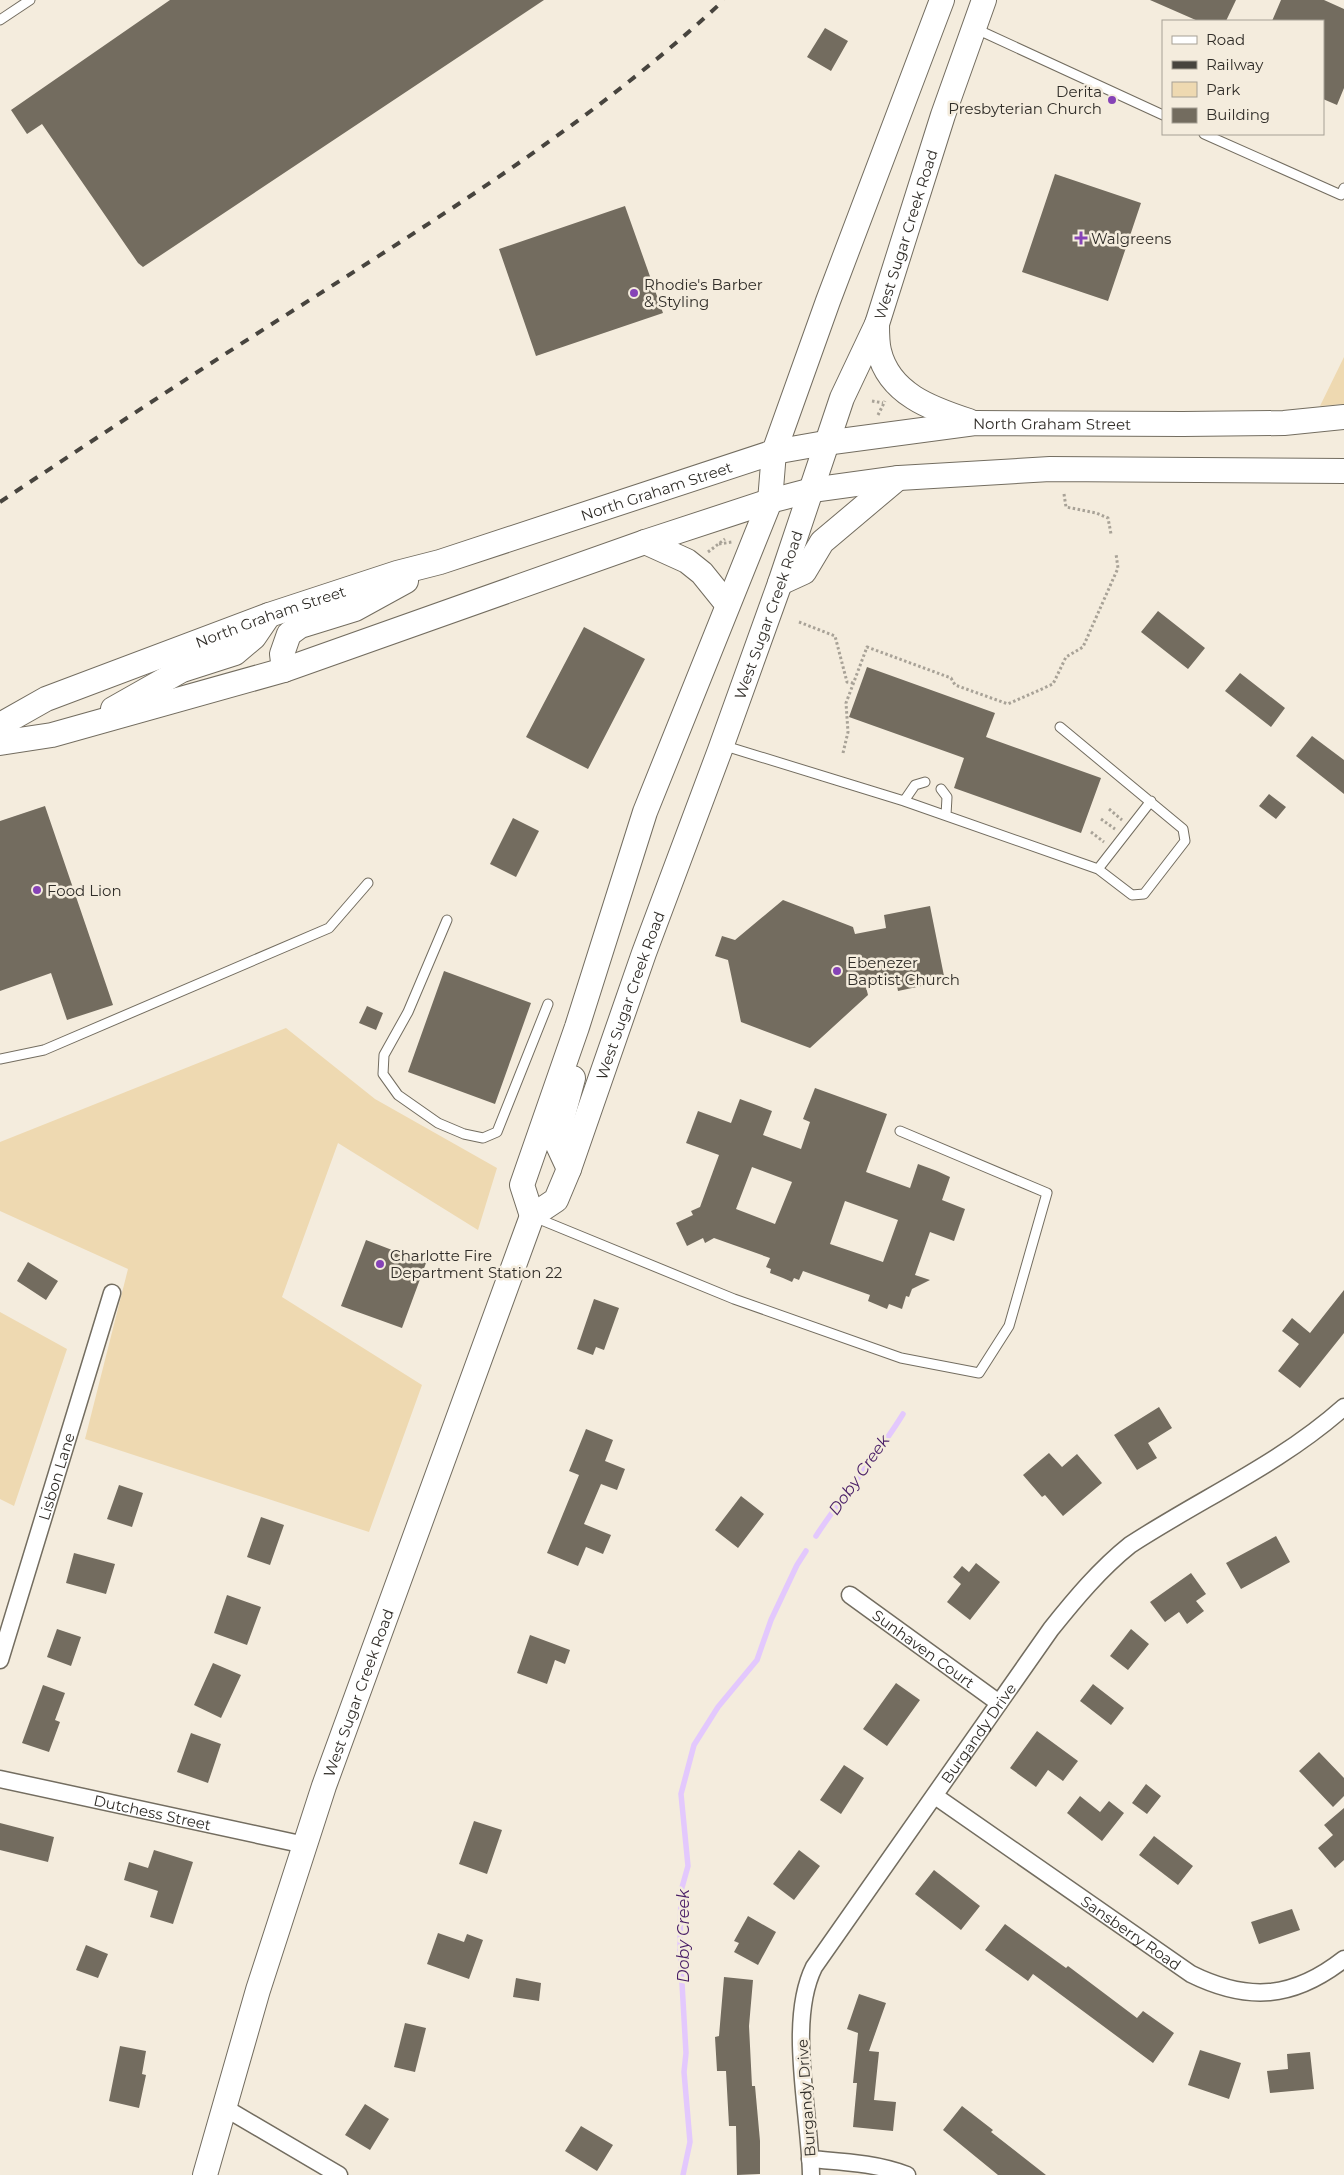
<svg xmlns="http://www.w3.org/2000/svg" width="1344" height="2175" font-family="Montserrat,sans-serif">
  <rect width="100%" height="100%" fill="#f4ecdd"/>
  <path fill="#eed9b1" d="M1344 357V404L1320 406Z
    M286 1028 375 1099 497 1168 478 1230 338 1143 282 1297 422 1385 369 1532 85 1439 128 1269 0 1211V1142Z
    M0 1312 67 1349 14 1506 0 1499Z"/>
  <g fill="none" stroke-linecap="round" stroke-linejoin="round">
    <path stroke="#e3c8fd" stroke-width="5.5" d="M816 1536C843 1494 877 1457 903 1414
      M683 2175 690 2142 684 2072 686 2053 680 1948 681 1891 688 1866 681 1794 694 1745 718 1707 757 1660 771 1620 797 1565 806 1551"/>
  </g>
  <path fill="#736c5f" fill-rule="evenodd" d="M170 0H544L143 267 138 263 42 124 27 134 11 110Z
    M1150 0H1236L1226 21H1198Z
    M1281 0H1324L1344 9V88L1337 105 1323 99V21H1272Z
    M825 28 848 41 831 71 807 57Z
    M1055 174 1141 203 1108 301 1022 272Z
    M625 206 663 313 536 356 499 249Z
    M1158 611 1205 648 1188 669 1141 632Z
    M584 627 645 659 588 769 526 737Z
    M867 667 995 713 986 737 1101 778 1081 833 954 788 964 758 849 717Z
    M1240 673 1285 708 1271 727 1225 691Z
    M1312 736 1344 760V794L1296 756Z
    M1269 794 1286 807 1276 819 1259 806Z
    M45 806 113 1005 67 1020 51 973 0 991V821Z
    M513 818 539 831 516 877 490 864Z
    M783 900 853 927 855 934 886 928 884 915 930 906 945 981 898 991 896 981 866 987 868 995 810 1048 741 1022 728 960 715 956 722 936 735 940Z
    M444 971 531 1003 495 1104 408 1072Z
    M367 1006 383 1013 376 1030 359 1023Z
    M815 1088 887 1114 866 1172 910 1188 918 1164 937 1171 950 1177 942 1200 965 1209 954 1241 930 1232 915 1275 930 1280 912 1289 909 1297 906 1296 902 1309 889 1304 887 1309 868 1301 870 1295 803 1271 799 1280 794 1278 792 1282 783 1278 770 1273 771 1269 766 1267 770 1258 714 1238 705 1243 703 1238 687 1246 676 1223 693 1215 691 1211 700 1207 719 1155 686 1143 698 1111 731 1123 740 1099 759 1106 772 1111 763 1135 801 1149 810 1122 803 1119ZM752 1167 792 1182 775 1224 736 1209ZM845 1201 898 1220 883 1262 830 1244Z
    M366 1240 426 1263 402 1328 341 1306Z
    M28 1262 58 1281 46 1300 17 1281Z
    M1344 1290V1333L1300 1388 1278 1371 1299 1344 1282 1331 1292 1318 1310 1333Z
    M594 1299 619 1308 604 1350 596 1347 593 1355 577 1349Z
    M1159 1407 1172 1428 1148 1443 1157 1458 1137 1470 1114 1435Z
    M586 1429 613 1440 605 1461 625 1469 617 1490 601 1484 584 1524 611 1535 603 1554 586 1547 578 1566 547 1553 579 1475 569 1471Z
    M1049 1453 1062 1467 1077 1454 1102 1483 1063 1516 1045 1495 1042 1497 1023 1475Z
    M119 1485 143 1493 132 1527 107 1519Z
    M741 1496 764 1514 738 1548 715 1530Z
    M261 1517 284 1525 270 1565 247 1557Z
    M1276 1536 1290 1562 1241 1589 1226 1563Z
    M74 1553 115 1564 106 1594 66 1583Z
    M976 1563 1000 1582 970 1620 947 1602 961 1584 953 1577 962 1566 969 1572Z
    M1191 1573 1206 1594 1196 1601 1204 1611 1187 1624 1179 1612 1165 1622 1150 1602Z
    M227 1595 261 1607 247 1645 214 1633Z
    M57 1629 81 1637 71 1666 47 1657Z
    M1131 1629 1149 1644 1128 1670 1110 1656Z
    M530 1635 570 1650 565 1664 555 1660 547 1684 517 1673Z
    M213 1663 241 1675 221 1718 194 1705Z
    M896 1683 920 1700 887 1746 863 1729Z
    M1093 1684 1124 1708 1111 1725 1080 1701Z
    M43 1685 65 1693 55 1720 60 1722 49 1752 22 1743Z
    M1037 1731 1078 1761 1063 1781 1048 1770 1036 1787 1010 1768Z
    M191 1733 221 1744 208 1783 177 1772Z
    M1319 1752 1344 1778V1796L1333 1807 1299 1771Z
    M844 1765 864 1778 841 1814 820 1800Z
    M1146 1784 1161 1796 1147 1814 1132 1803Z
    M1080 1796 1100 1812 1109 1801 1124 1813 1102 1841 1067 1813Z
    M1344 1808V1860L1335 1868 1318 1848 1333 1835 1324 1825Z
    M474 1821 502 1830 487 1874 459 1864Z
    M0 1823 54 1837 48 1862 0 1850Z
    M1154 1836 1193 1866 1178 1885 1139 1855Z
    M154 1850 193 1862 173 1924 150 1917 158 1891 124 1880 129 1862 148 1868Z
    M799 1850 820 1866 794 1900 773 1884Z
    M934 1870 980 1906 961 1930 915 1894Z
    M1292 1909 1300 1930 1259 1944 1251 1922Z
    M748 1916 776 1932 758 1965 734 1952 739 1943 734 1941Z
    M1005 1924 1066 1968 1068 1966 1137 2018 1143 2011 1174 2033 1153 2063 1033 1974 1028 1981 985 1950Z
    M438 1933 464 1942 467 1934 483 1940 469 1979 427 1964Z
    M86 1945 108 1954 98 1978 76 1970Z
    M724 1977 753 1980 749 2026 752 2086H755L760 2141V2174L737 2175 736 2126H729L726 2071H717L715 2037 719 2036Z
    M516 1978 541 1983 539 2001 513 1997Z
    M859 1994 886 2003 869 2051 879 2052 874 2100 896 2102 893 2131 853 2127 857 2083H853L858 2033 847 2029Z
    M405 2023 426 2028 415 2072 394 2067Z
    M120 2046 146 2051 142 2074 146 2075 139 2108 109 2101Z
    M1200 2050 1241 2063 1229 2099 1188 2085Z
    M1310 2052 1314 2089 1270 2093 1267 2071 1288 2069 1287 2054Z
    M365 2104 389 2119 370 2150 345 2135Z
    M962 2106 993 2130 991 2132 1046 2175H998L943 2130Z
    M581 2126 613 2145 597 2171 565 2151Z"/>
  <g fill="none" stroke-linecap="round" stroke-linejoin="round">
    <g stroke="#736d60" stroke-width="11">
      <path id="lane" d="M0 20 30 0
        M974 28 1163 115
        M1204 134 1341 195 1344 188
        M722 745 904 801 1098 869 1132 895 1144 894 1185 841 1183 829 1060 727
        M941 789 947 797 946 815
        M904 801 915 785 925 782
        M1098 869 1151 801
        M447 920 408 1012 384 1055 383 1074 398 1095 438 1123 464 1134 483 1138 497 1132 548 1004
        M0 1059 44 1050 329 928 368 883
        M534 1217 734 1299 901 1358 979 1373 1009 1326 1047 1193 900 1131"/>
    </g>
    <g stroke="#736d60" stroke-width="19">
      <g id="street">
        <path id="s1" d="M850 1595 999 1703"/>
        <path id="s2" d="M0 1660 112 1293"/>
        <path id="s3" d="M0 1779 305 1845"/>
        <path id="s4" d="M935 1796 1191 1974C1248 2002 1293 1999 1344 1959"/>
        <path d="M225 2108 339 2175"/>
        <path d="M810 2159C844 2162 876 2163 907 2175"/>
        <path id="s5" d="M811 2175C810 2112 787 2022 814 1967L1051 1629C1075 1599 1100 1569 1130 1545 1202 1498 1280 1464 1344 1407"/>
      </g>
    </g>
    <g stroke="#736d60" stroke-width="26">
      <g id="secondary">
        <path d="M877 324C877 333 877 343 879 351 889 394 932 409 969 421"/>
        <path d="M645 542 687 561 702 573 727 604"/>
        <path d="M780 583 804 572 822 542 898 478"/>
        <path d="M284 670 282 654 289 634 300 626 355 609 406 581"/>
        <path d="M113 709 182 670 235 653 254 637 269 615"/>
        <path id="s6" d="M0 725 46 699 269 615 397 573 440 562 774 452 825 443 975 423 1183 424 1284 423 1344 417"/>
        <path d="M0 743 52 735 284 670 645 542 770 501 812 490 899 478 1050 469 1344 471"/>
        <path d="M569 1169 556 1141 573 1078"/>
        <path d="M532 1216 522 1185 577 1027 645 812 770 501 774 452 828 301 942 0"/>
        <path id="s7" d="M205 2175 258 1990 324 1786 532 1216 556 1200 569 1169 644 953 720 750 780 583 842 398 877 324 943 115 984 0"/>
      </g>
    </g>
    <path stroke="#a8a297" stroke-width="3" stroke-dasharray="2.5 2.5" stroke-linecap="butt" d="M872 401 883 403
      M878 415 885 401
      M1064 494 1066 507 1096 513 1108 518 1111 534
      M719 544 732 542
      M708 552 725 539
      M799 622 835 636 847 682 853 683
      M843 753 848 732 846 703 867 647 951 678 955 685 1008 704 1053 684 1066 657 1083 647 1118 568 1116 554
      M1109 809 1122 820
      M1101 819 1115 829
      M1091 832 1104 842"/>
    <use href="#lane" stroke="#fff" stroke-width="9"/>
    <use href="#street" stroke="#fff" stroke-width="16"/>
    <use href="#secondary" stroke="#fff" stroke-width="24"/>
    <path stroke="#47443e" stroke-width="4" stroke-dasharray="9 9" stroke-linecap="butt" d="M0 502C105 432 210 363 316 296 457 206 601 115 724 0"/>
  </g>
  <g fill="#8643b7" stroke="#f4ecdd" stroke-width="2">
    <circle cx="1112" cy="100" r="5"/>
    <path d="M1078.5 230.5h5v5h5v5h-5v5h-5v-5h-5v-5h5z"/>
    <circle cx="634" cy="293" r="5"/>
    <circle cx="37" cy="890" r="5"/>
    <circle cx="837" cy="971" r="5"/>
    <circle cx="380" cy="1264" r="5"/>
  </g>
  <g text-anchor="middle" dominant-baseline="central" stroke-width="5" stroke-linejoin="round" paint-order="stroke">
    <g font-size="15" fill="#312e29" stroke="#f4ecdd" text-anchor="start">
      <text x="1102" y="91" text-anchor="end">Derita<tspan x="1102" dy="17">Presbyterian Church</tspan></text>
      <text x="1091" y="238">Walgreens</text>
      <text x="644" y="284">Rhodie's Barber<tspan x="644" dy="17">&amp; Styling</tspan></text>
      <text x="47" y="890">Food Lion</text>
      <text x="847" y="962">Ebenezer<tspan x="847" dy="17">Baptist Church</tspan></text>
      <text x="390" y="1255">Charlotte Fire<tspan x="390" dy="17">Department Station 22</tspan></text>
    </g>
    <g font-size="15" fill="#312e29" stroke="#f4ecdd">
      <text stroke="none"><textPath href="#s7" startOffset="2070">West Sugar Creek Road</textPath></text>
      <text stroke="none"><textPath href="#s6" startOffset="1102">North Graham Street</textPath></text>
      <text stroke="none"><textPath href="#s6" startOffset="698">North Graham Street</textPath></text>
      <text stroke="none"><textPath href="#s7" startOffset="1665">West Sugar Creek Road</textPath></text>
      <text stroke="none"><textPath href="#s6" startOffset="292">North Graham Street</textPath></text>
      <text stroke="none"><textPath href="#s7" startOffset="1260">West Sugar Creek Road</textPath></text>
      <text stroke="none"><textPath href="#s2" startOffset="192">Lisbon Lane</textPath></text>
      <text stroke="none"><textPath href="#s1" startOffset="91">Sunhaven Court</textPath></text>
      <text stroke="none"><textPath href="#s7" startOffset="506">West Sugar Creek Road</textPath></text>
      <text stroke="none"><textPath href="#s5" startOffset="496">Burgandy Drive</textPath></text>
      <text stroke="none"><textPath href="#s3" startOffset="156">Dutchess Street</textPath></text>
      <text stroke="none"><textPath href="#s4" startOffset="239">Sansberry Road</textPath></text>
      <text transform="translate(806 2098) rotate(-94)">Burgandy Drive</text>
    </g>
    <g font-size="16" font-style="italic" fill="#471c65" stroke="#f4ecdd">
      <text transform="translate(859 1475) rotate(-55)">Doby Creek</text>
      <text transform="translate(683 1936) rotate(-90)">Doby Creek</text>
    </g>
  </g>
  <rect x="1162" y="20" width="162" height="115" fill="#f4ecdd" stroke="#a6a095"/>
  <rect x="1172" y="36" width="25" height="8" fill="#ffffff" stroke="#a6a095"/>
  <text x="1206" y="45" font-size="15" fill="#312e29">Road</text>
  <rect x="1172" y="61" width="25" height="8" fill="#47443e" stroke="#a6a095"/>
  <text x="1206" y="70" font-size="15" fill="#312e29">Railway</text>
  <rect x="1172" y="82" width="25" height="15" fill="#eed9b1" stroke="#a6a095"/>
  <text x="1206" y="95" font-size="15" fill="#312e29">Park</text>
  <rect x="1172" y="108" width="25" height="15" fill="#736c5f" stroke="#a6a095"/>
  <text x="1206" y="120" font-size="15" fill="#312e29">Building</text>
</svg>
